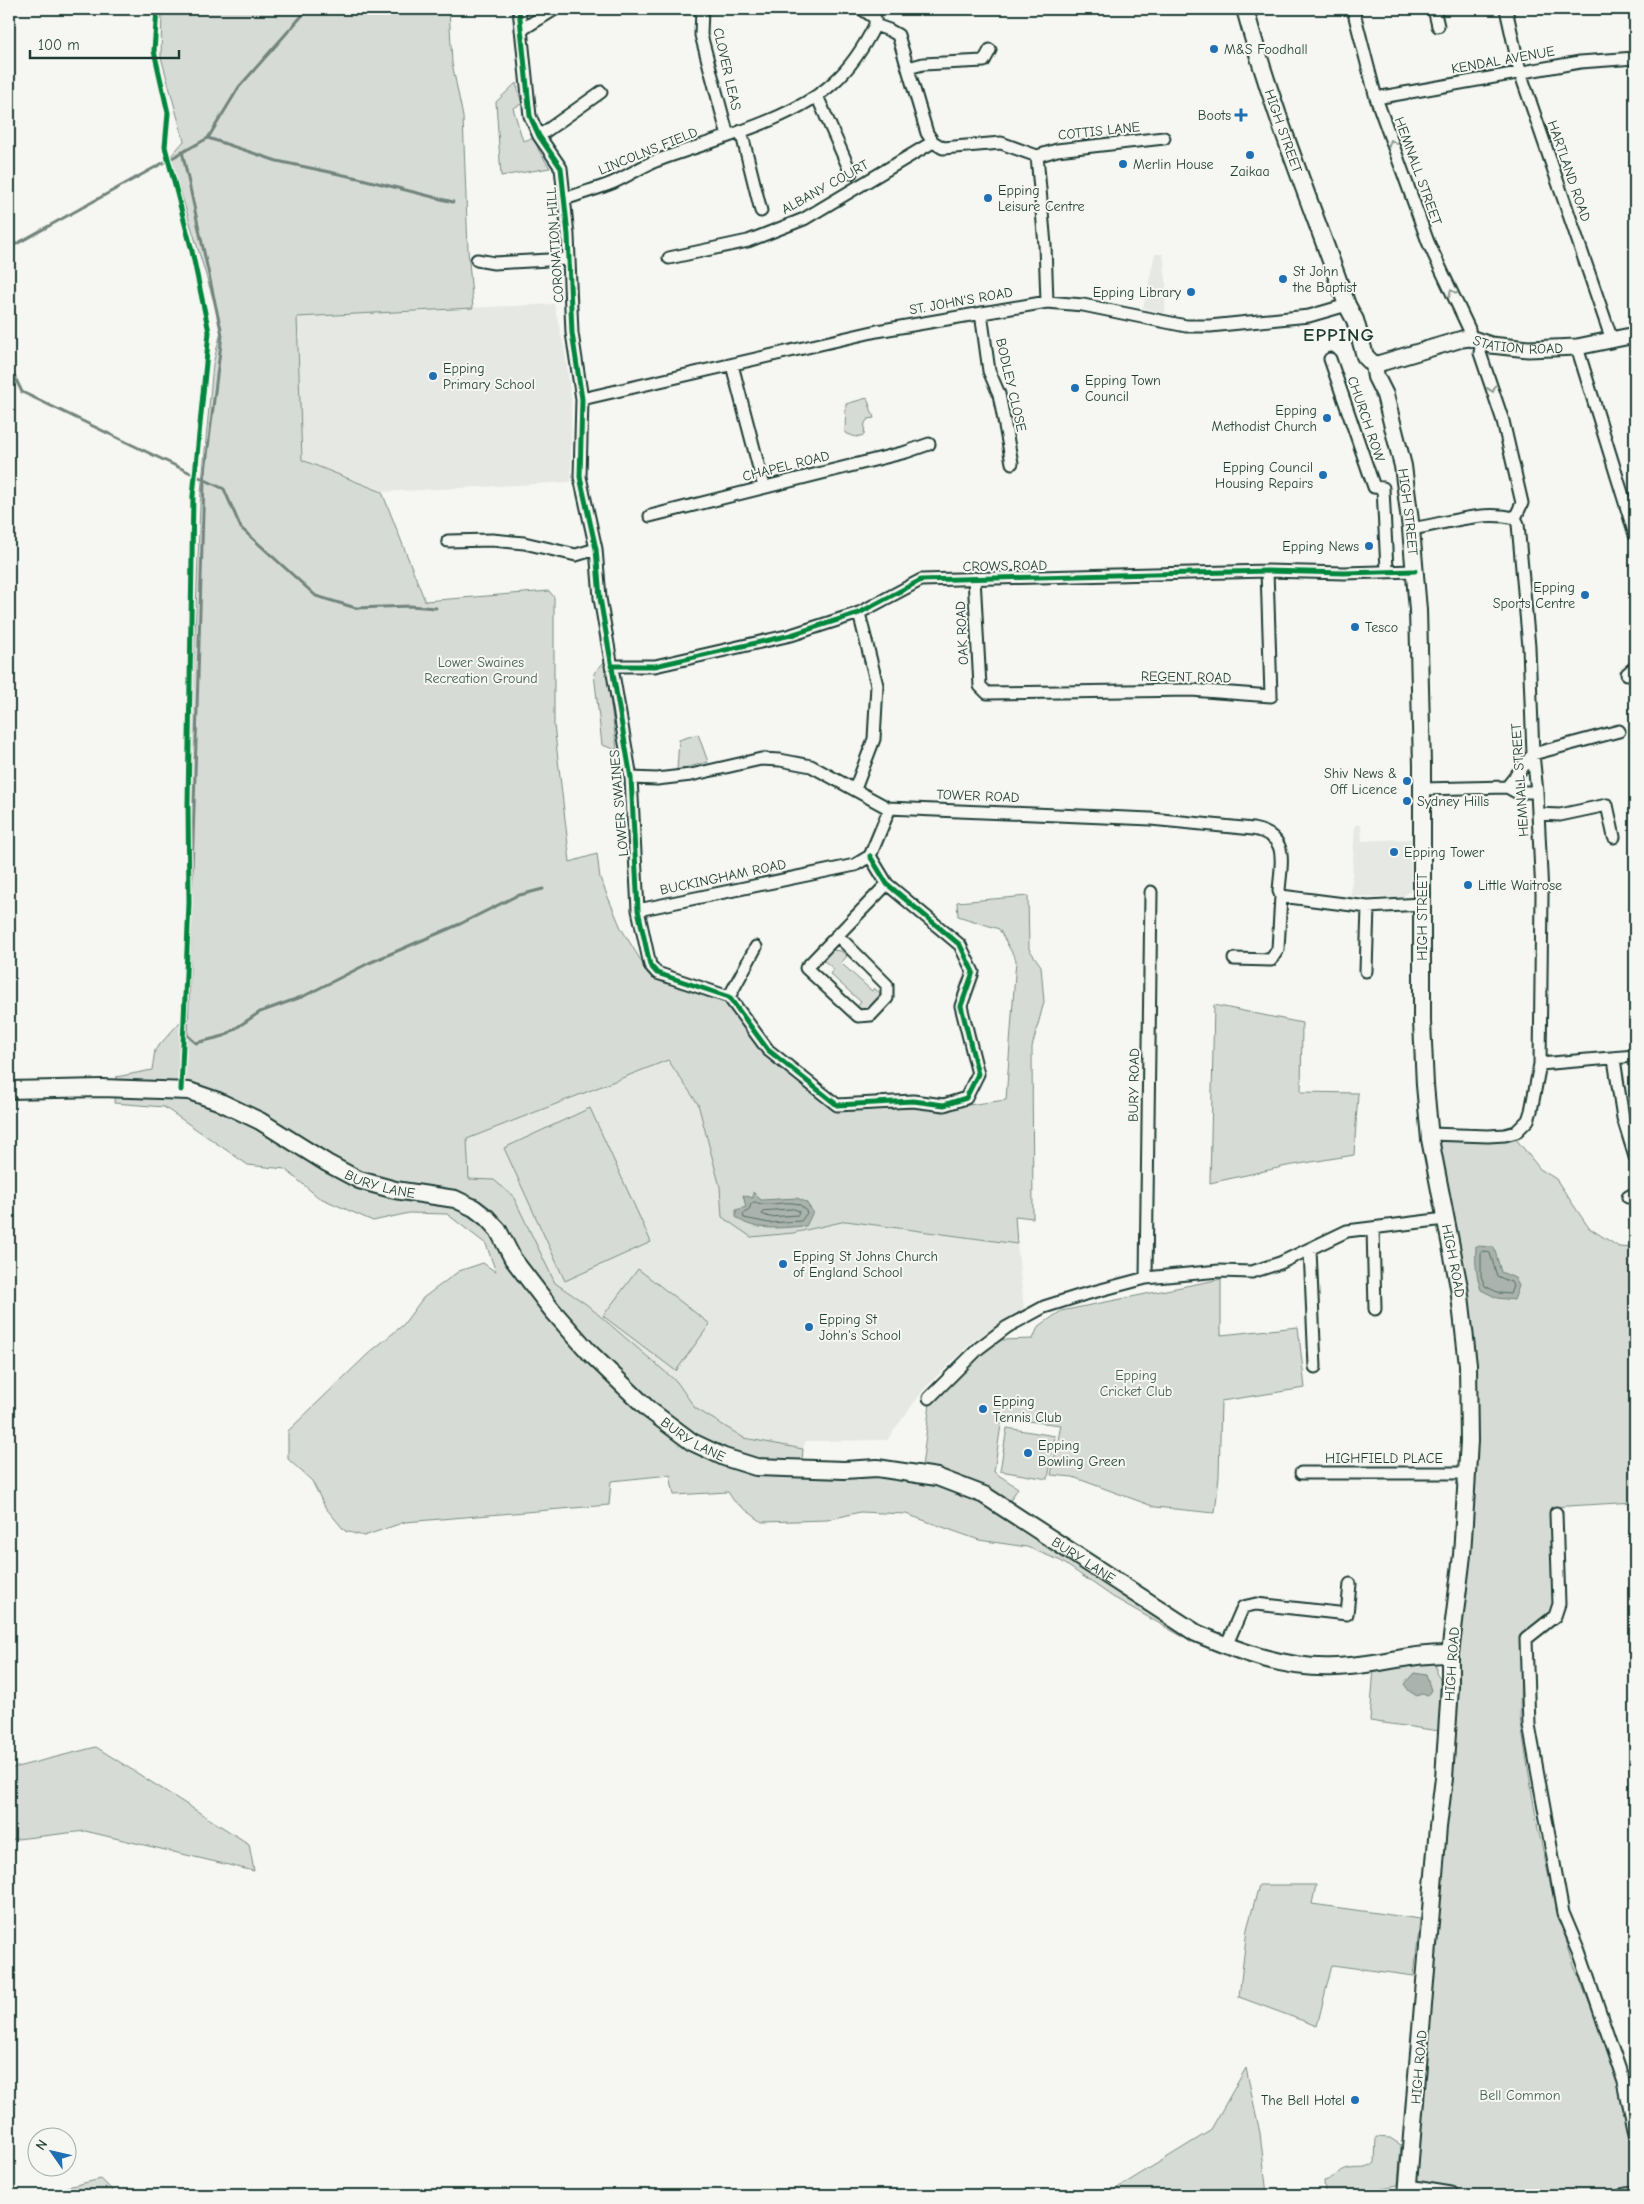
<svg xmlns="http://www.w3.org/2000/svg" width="1644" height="2204" font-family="'Comic Neue',sans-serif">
  <rect width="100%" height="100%" fill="#f6f6f2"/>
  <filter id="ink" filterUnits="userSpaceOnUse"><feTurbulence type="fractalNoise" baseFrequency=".02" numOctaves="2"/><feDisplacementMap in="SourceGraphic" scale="10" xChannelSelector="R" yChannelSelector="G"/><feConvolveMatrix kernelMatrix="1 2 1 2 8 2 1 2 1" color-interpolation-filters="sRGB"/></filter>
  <g filter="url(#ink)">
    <path fill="#e6e8e4" d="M1155 254H1163L1166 281 1165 313 1143 308Z
      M554 304 565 352 571 399V482L382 492 302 460 297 316Z
      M1355 825H1361L1362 841 1411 839V891L1400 898 1351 896Z
      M668 1060 698 1104 720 1187 723 1218 793 1233 846 1221 1017 1244 1024 1309 973 1341 924 1389 887 1440 806 1441 803 1449 744 1438 695 1408 677 1382 586 1304 555 1283 513 1196 469 1180 467 1139Z"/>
    <path fill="#d6dbd6" stroke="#7a8c85" d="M162 9H449L452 63 463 117 468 250 473 308 297 317 302 460 382 492 425 601 549 591 554 597V725L570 862 597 854 600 878 621 928 649 974 728 999 766 1056 838 1111 960 1106 1006 1100 1016 960 999 929 958 916 957 902 1028 896 1029 949 1041 966 1044 1002 1032 1047 1033 1218 1015 1216 1017 1244 846 1221 793 1233 751 1237 722 1217 720 1187 698 1104 668 1060 467 1139 469 1179 494 1180 513 1196 555 1283 586 1304 677 1382 695 1408 744 1438 803 1449 801 1472 922 1467 930 1403 982 1353 1001 1340 1033 1339 1038 1327 1061 1311 1221 1279V1335L1298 1327 1305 1388 1221 1401 1219 1476 1215 1513 1155 1507 1073 1477 1051 1475 1061 1425 1002 1418 994 1472 1018 1488 1008 1504 1187 1634 1183 1637 1113 1597 1061 1561 1027 1547 979 1540 906 1514 860 1512 827 1520 762 1522 734 1501 728 1492 674 1495 670 1475 611 1481 609 1505 405 1522 364 1536 345 1531 325 1507 312 1481 288 1459V1431L369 1353 403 1325 423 1298 459 1271 483 1263 496 1272 486 1244 447 1214 409 1213 373 1221 318 1197 285 1169 248 1165 164 1107 114 1103 116 1077 152 1070 155 1050 188 1013 192 716 200 504 213 364 222 328 170 157 184 141 161 57Z
      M516 83 522 104 513 108 523 141 534 138 539 151 550 168 501 176 496 102Z
      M867 398 874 418 868 419 865 423 864 435 856 437 845 433 846 404Z
      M606 660 605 661 617 750 602 745 594 673Z
      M698 734 708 762 677 770 679 740Z
      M832 950 841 951 847 956 841 963 872 991 874 988 885 997 870 1013 855 1009 861 1002 830 974 834 969 823 960Z
      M1214 1005 1302 1023 1301 1092 1358 1093 1354 1155 1287 1166 1210 1183Z
      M590 1108 651 1242 565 1281 504 1148Z
      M1437 1139H1516L1540 1169 1556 1179 1589 1228 1619 1247 1635 1248V1502L1551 1507 1556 1606 1521 1635 1520 1718 1537 1824 1555 1904 1575 1968 1621 2080 1622 2103 1635 2147V2188L1580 2195H1483L1416 2185 1475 1390Z
      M638 1269 710 1324 676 1371 603 1316Z
      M1007 1428 1055 1436 1048 1479 1000 1471Z
      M1427 1661 1436 1665V1673L1440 1679 1439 1731 1370 1721 1374 1667Z
      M96 1747 249 1844 254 1871 85 1831 9 1840V1769Z
      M1259 1885H1316L1312 1904 1420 1919 1414 1976 1332 1965 1317 2026 1239 1997 1247 1929Z
      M1246 2068 1260 2133 1267 2195H1106L1210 2131Z
      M1376 2137 1390 2138 1401 2145 1398 2185 1355 2193 1325 2194 1324 2181C1333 2179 1339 2171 1349 2169 1359 2167 1366 2171 1375 2163Z
      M101 2179 117 2195H33Z"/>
    <path fill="#aab3ae" stroke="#72847d" d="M753 1192 761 1200 797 1198 806 1202 813 1212 806 1226C784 1227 754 1233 736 1217V1210L746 1207 743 1195 753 1198Z
      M1476 1246 1494 1247 1501 1272 1515 1278 1519 1286 1514 1300 1497 1298 1481 1290C1476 1275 1475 1262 1476 1246Z
      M1414 1673 1426 1675 1431 1690 1428 1695 1421 1694 1417 1696 1409 1691 1404 1684Z"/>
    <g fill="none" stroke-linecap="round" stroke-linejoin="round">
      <path stroke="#576c65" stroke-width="1" d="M755 1202C771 1210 798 1193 807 1213L801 1221 769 1223 744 1218 743 1214 749 1210 751 1204Z
        M794 1209 799 1211 798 1215 769 1217 762 1214 764 1211Z
        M1483 1251 1490 1253 1497 1276 1511 1282 1513 1286 1510 1294 1499 1293 1485 1286 1481 1276V1253Z"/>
      <path stroke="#72847d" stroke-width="3" d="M208 138 277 161 358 178 453 202
        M182 151 222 335 204 480 187 1035 196 1043 224 1036 260 1012 304 996 369 963 460 924 516 896 543 889
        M9 248 208 138 239 87 308 9
        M9 365 22 392 224 489 241 528 316 596 356 608 410 606 436 608"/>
      <g stroke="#1f3d34" stroke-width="15">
        <path id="minor" d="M519 9 530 116 539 136 561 168 568 235 572 333 582 399 580 477 596 549 600 598 631 778 638 910 650 965 657 973 729 997 768 1050 837 1105 913 1101 944 1105 966 1098 978 1074 961 1006 973 972 960 945 887 884 870 856
          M702 9 701 35 728 136
          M862 9 875 18V25
          M1353 9 1376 98 1428 242 1469 329 1470 338
          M1434 9 1438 26
          M1506 9 1520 72 1612 340
          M875 25 889 30 898 35 927 133 933 142 943 148 1001 143 1037 156 1045 245 1047 302
          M521 30 555 9
          M908 68 923 64 984 61 990 50
          M817 96 851 173
          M1376 98 1580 62 1635 58
          M741 131 761 211
          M539 136 601 92
          M1037 156 1057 150 1164 138
          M565 199C581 193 597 189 612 183 626 177 639 168 653 162 706 142 792 121 833 83 851 67 864 47 875 25
          M669 258 748 241 804 219 933 142
          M477 260 494 263 568 259
          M981 313 989 371 999 394 1012 463
          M1482 342 1480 353 1503 421 1522 503 1515 518
          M1577 347 1635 535
          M1330 359 1374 487 1383 488 1387 570
          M732 365 764 487
          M582 399 877 331 1047 302 1083 305 1186 326H1210L1309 316 1347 305
          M650 516 906 452 929 444
          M1411 529C1445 524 1480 510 1515 518
          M448 541 492 540 524 543 576 555 596 549
          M974 578 980 686 987 693 1191 690 1271 696 1267 571
          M611 666H655L791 635 859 613 921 580 1267 571 1344 573 1415 571
          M1627 674 1635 667
          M631 778 657 779 691 775 761 759 780 760 811 766 888 808 1151 819 1253 829C1290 836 1281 862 1279 891L1281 896 1368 907 1421 904
          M1507 787 1533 754 1619 731
          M855 789 874 739 877 685 859 613
          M1423 789 1507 787 1516 792H1537
          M1538 814 1560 815 1607 805 1614 837
          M638 910 855 865 870 856 890 808
          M837 935 887 985V998L871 1015 858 1016 806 968 887 884
          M1234 959 1271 960 1278 949 1281 896
          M1366 971 1368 907
          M729 997 756 947
          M1614 1059 1623 1118 1635 1157
          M1540 1064 1635 1056
          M1430 1134 1488 1136 1505 1135 1516 1132 1528 1120 1531 1111 1540 1064 1542 894 1537 792 1533 754 1529 647 1518 524 1515 518
          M1628 1197 1635 1193
          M1373 1228 1375 1309
          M1310 1249 1315 1367
          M1146 1278 1151 892
          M929 1398 979 1348 1007 1327 1044 1307 1082 1295 1146 1278 1219 1271 1252 1272 1280 1263 1347 1231 1445 1219
          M1301 1473H1467
          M1556 1513 1559 1604 1555 1616 1526 1639 1529 1725 1563 1913 1579 1951 1624 2082 1635 2134
          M1226 1646 1243 1607 1256 1604 1347 1614 1350 1584"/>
      </g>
      <g stroke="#1f3d34" stroke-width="19">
        <g id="tertiary">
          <path id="s1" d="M1374 365 1462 339 1470 338 1491 345 1528 349 1577 347 1635 335"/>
          <path d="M1408 2188 1451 2195"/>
          <path d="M1625 2195 1635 2194"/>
        </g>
      </g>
      <g stroke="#1f3d34" stroke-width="20">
        <g id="secondary">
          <path id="s2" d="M1245 9C1272 110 1312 206 1347 305L1355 320 1365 356 1374 365 1376 377 1385 395 1403 466 1411 529 1418 610 1422 765V1022L1425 1085 1430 1139 1459 1287 1468 1365 1469 1441 1462 1555 1450 1654V1687L1444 1778 1438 1827 1407 2195"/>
          <path id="s3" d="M9 1090 102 1088 189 1091 218 1101 260 1121 327 1163 359 1180 395 1190 455 1199 474 1208 487 1218 498 1230 513 1259 552 1310 589 1352 648 1409 692 1442 724 1457 756 1467 844 1470 877 1468 937 1477 984 1495 1196 1633C1240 1652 1288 1670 1336 1667 1376 1666 1410 1653 1450 1654"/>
        </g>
      </g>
      <use href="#minor" stroke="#f6f6f2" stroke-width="11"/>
      <use href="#tertiary" stroke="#f6f6f2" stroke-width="15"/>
      <use href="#secondary" stroke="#f6f6f2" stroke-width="16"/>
      <g stroke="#f6f6f2" stroke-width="8">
        <path id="cycleway" d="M157 9 154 51 168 113 165 147 192 251 209 332 193 496 188 804 189 903 181 1090
          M519 9 530 116 539 136 561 168 568 235 572 333 582 399 580 477 596 549 600 598 631 778 638 910 650 965 657 973 729 997 768 1050 837 1105 913 1101 944 1105 966 1098 978 1074 961 1006 973 972 960 945 887 884 870 856
          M611 666H655L791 635 859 613 921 580 1267 571 1344 573 1415 571"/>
      </g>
      <use href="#cycleway" stroke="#00873e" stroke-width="5"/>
    </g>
    <defs><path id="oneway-chevron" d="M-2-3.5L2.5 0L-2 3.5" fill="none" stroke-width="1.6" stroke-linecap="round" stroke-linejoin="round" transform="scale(1.25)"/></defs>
    <g stroke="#8a9a93">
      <use href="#oneway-chevron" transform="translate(1392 143) rotate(-110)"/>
      <use href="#oneway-chevron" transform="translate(1452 293) rotate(-115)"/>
      <use href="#oneway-chevron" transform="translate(1492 389) rotate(71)"/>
    </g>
  </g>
  <g fill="#1f6fb2" stroke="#f6f6f2" stroke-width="2">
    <circle cx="1214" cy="49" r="5"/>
    <path d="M1238.5 107.5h5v5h5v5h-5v5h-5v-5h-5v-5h5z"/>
    <circle cx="1250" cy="155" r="5"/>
    <circle cx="1123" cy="164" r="5"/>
    <circle cx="988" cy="198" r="5"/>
    <circle cx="1283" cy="279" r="5"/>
    <circle cx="1191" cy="292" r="5"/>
    <circle cx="433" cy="376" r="5"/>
    <circle cx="1075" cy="388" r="5"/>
    <circle cx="1327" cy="418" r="5"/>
    <circle cx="1323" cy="475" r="5"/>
    <circle cx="1369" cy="546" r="5"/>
    <circle cx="1585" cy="595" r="5"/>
    <circle cx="1355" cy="627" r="5"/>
    <circle cx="1407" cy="781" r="5"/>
    <circle cx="1407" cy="801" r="5"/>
    <circle cx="1394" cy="852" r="5"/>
    <circle cx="1468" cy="885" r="5"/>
    <circle cx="783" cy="1264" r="5"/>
    <circle cx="809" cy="1327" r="5"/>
    <circle cx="983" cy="1409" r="5"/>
    <circle cx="1028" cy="1453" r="5"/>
    <circle cx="1355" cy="2100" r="5"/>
  </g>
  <g text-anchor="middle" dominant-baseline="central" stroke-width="4" stroke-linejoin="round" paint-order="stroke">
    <g font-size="14" fill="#1f3d34" stroke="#f6f6f2" text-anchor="start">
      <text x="1224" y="49">M&amp;S Foodhall</text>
      <text x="1231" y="115" text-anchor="end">Boots</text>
      <text x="1133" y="164">Merlin House</text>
      <text x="1250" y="171" text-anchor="middle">Zaikaa</text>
      <text x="998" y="190">Epping<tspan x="998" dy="16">Leisure Centre</tspan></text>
      <text x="1293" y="271">St John<tspan x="1293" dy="16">the Baptist</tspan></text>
      <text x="1181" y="292" text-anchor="end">Epping Library</text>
      <text x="443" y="368">Epping<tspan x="443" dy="16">Primary School</tspan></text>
      <text x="1085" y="380">Epping Town<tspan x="1085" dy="16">Council</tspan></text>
      <text x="1317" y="410" text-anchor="end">Epping<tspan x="1317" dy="16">Methodist Church</tspan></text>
      <text x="1313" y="467" text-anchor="end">Epping Council<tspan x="1313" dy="16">Housing Repairs</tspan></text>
      <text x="1359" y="546" text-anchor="end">Epping News</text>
      <text x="1575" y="587" text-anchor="end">Epping<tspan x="1575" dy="16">Sports Centre</tspan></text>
      <text x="1365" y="627">Tesco</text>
      <text x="1397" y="773" text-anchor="end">Shiv News &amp;<tspan x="1397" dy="16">Off Licence</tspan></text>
      <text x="1417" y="801">Sydney Hills</text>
      <text x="1404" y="852">Epping Tower</text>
      <text x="1478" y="885">Little Waitrose</text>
      <text x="793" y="1256">Epping St Johns Church<tspan x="793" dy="16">of England School</tspan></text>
      <text x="819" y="1319">Epping St<tspan x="819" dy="16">John's School</tspan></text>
      <text x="993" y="1401">Epping<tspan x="993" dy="16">Tennis Club</tspan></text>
      <text x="1038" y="1445">Epping<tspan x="1038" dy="16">Bowling Green</tspan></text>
      <text x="1345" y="2100" text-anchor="end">The Bell Hotel</text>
    </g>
    <g font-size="14" fill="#1f3d34" stroke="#f6f6f2">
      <text transform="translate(1503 60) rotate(-10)">KENDAL AVENUE</text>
      <text transform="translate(727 69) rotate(77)">CLOVER LEAS</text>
      <text transform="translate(1099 131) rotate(-6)">COTTIS LANE</text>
      <text stroke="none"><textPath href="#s2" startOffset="128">HIGH STREET</textPath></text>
      <text transform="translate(648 151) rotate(-22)">LINCOLNS FIELD</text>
      <text transform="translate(1418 171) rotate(70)">HEMNALL STREET</text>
      <text transform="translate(1569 171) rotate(71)">HARTLAND ROAD</text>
      <text transform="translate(825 187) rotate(-29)">ALBANY COURT</text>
      <text transform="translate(555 245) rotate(-94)">CORONATION HILL</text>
      <text transform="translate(961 301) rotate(-10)">ST. JOHN'S ROAD</text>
      <text stroke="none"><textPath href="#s1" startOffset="149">STATION ROAD</textPath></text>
      <text transform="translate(1011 385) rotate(77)">BODLEY CLOSE</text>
      <text transform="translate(1366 419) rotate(71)">CHURCH ROW</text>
      <text transform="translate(786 466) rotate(-14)">CHAPEL ROAD</text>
      <text stroke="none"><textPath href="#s2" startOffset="532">HIGH STREET</textPath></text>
      <text transform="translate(1005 566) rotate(-1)">CROWS ROAD</text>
      <text transform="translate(962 633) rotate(-93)">OAK ROAD</text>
      <text transform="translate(1186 677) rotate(1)">REGENT ROAD</text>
      <text transform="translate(1520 780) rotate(-94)">HEMNALL STREET</text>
      <text transform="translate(978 796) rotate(2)">TOWER ROAD</text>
      <text transform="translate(619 803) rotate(-95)">LOWER SWAINES</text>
      <text transform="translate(723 877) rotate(-12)">BUCKINGHAM ROAD</text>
      <text transform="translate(1422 917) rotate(-90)">HIGH STREET</text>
      <text transform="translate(1134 1085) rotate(-89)">BURY ROAD</text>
      <text stroke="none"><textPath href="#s3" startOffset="394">BURY LANE</textPath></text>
      <text stroke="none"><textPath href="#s2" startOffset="1284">HIGH ROAD</textPath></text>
      <text stroke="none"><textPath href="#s3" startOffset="814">BURY LANE</textPath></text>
      <text x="1384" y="1458">HIGHFIELD PLACE</text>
      <text stroke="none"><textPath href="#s3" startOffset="1234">BURY LANE</textPath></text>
      <text transform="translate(1452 1664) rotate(-86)">HIGH ROAD</text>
      <text transform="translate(1419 2067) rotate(-85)">HIGH ROAD</text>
    </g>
    <g font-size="14" fill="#445d54" stroke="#f6f6f2">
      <text x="481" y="662">Lower Swaines<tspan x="481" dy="16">Recreation Ground</tspan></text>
      <text x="1136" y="1375">Epping<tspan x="1136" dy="16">Cricket Club</tspan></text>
      <text x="1520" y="2095">Bell Common</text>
    </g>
    <g font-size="19" font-weight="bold" letter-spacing="1" fill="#1f3d34" stroke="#f6f6f2">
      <text x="1339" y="335">EPPING</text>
    </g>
  </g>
  <rect width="1644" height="2204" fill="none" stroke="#f6f6f2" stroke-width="30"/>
  <rect x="15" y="15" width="1614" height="2174" fill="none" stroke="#1f3d34" stroke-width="2" filter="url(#ink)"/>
  <g transform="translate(52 2152) rotate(304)"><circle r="24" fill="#f6f6f2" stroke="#a0aca6"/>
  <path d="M0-4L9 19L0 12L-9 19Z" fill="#1f6fb2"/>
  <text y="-8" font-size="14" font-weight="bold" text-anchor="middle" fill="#1f3d34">N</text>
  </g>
  <path d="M30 50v8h149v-8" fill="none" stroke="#1f3d34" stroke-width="2.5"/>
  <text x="38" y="50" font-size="15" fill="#1f3d34" stroke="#f6f6f2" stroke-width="4" paint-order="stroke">100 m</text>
</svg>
